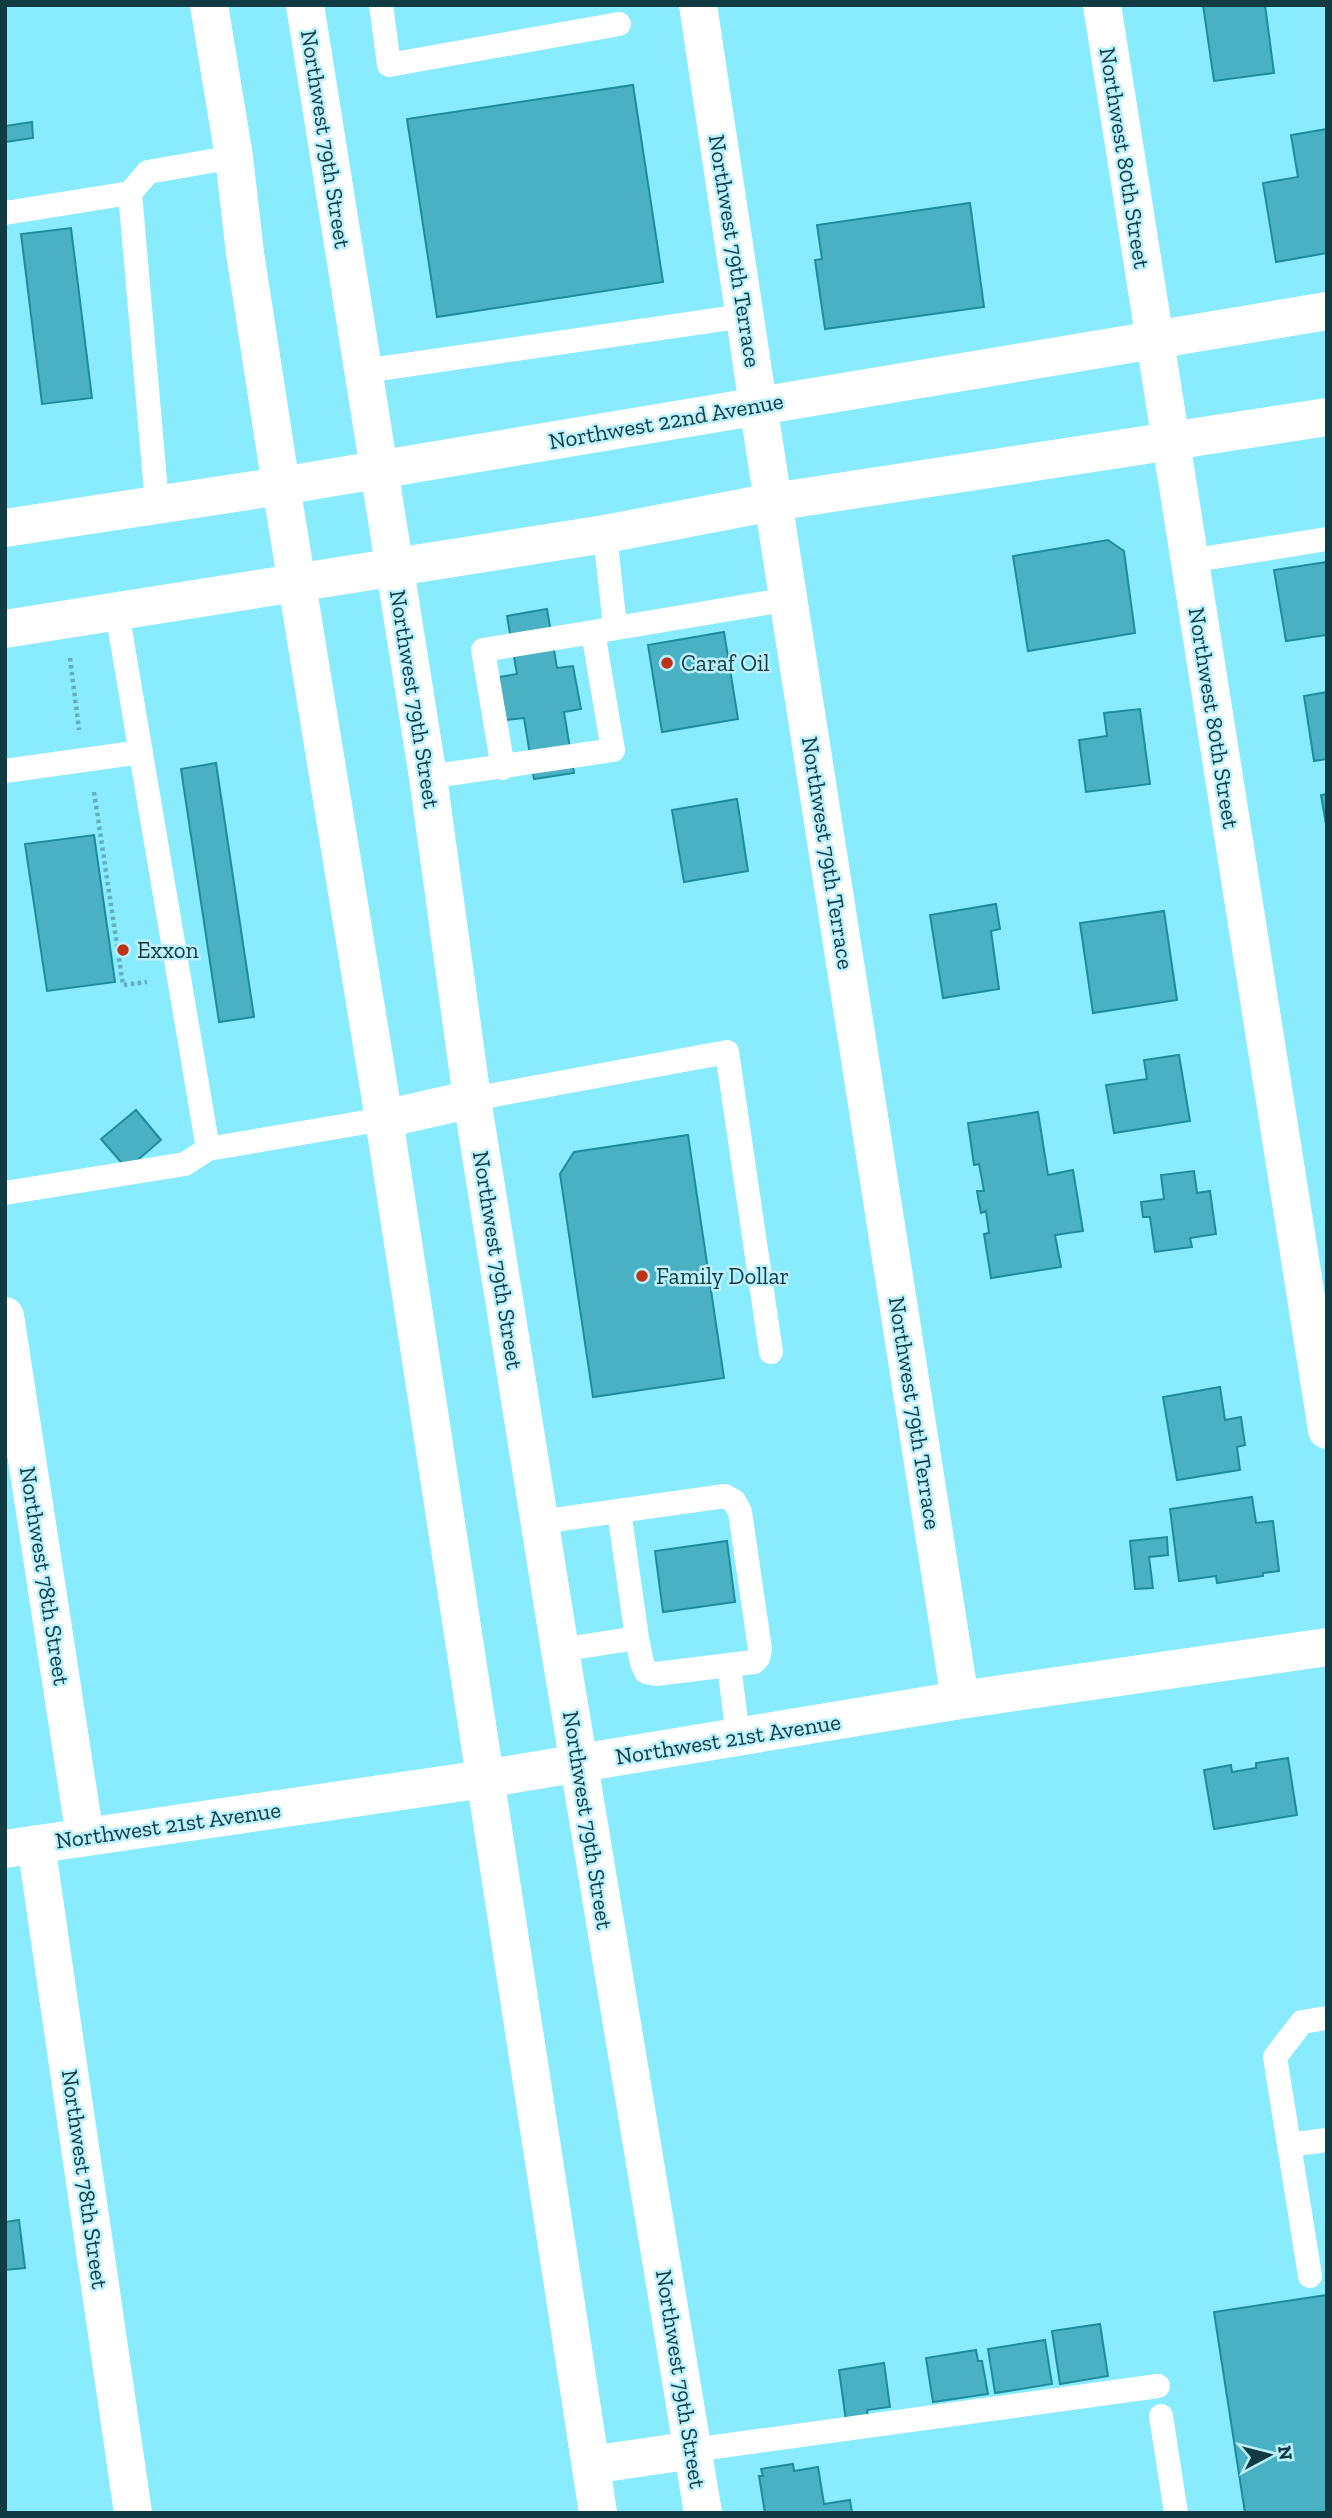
<svg xmlns="http://www.w3.org/2000/svg" width="1332" height="2518" font-family="'Zilla Slab',serif">
  <rect width="100%" height="100%" fill="#89ebfe"/>
  <path fill="#4ab1c5" stroke="#1e8b9e" stroke-width="2" d="M1203 5H1265L1274 73 1214 81Z
    M633 85 663 282 437 317 407 119Z
    M32 122 33 138 5 142V126Z
    M1327 129V253L1276 262 1263 183 1298 177 1291 135Z
    M970 203 984 307 825 329 815 260 822 259 817 225Z
    M71 228 92 398 42 404 21 234Z
    M1108 540 1124 551 1135 633 1028 651 1013 556Z
    M1327 562V635L1286 641 1274 570Z
    M547 609 557 668 573 666 581 709 564 712 574 773 534 779 524 718 506 720 499 677 517 674 507 616Z
    M724 632 738 719 662 732 648 645Z
    M1327 692V759L1314 761 1304 696Z
    M1140 709 1150 784 1086 792 1079 740 1107 736 1104 713Z
    M216 763 254 1017 219 1022 181 769Z
    M1327 794V830L1321 795Z
    M737 799 748 871 684 882 672 810Z
    M94 835 115 982 47 991 25 844Z
    M996 904 1000 929 991 931 999 989 943 998 930 915Z
    M1164 911 1177 1000 1093 1013 1080 923Z
    M1179 1055 1190 1121 1114 1133 1106 1085 1147 1079 1144 1060Z
    M136 1110 161 1140 127 1169 101 1139Z
    M1038 1112 1048 1175 1073 1170 1083 1231 1055 1235 1061 1267 991 1278 984 1234 989 1233 986 1211 981 1213 977 1191H984L979 1164 974 1165 968 1123Z
    M688 1135 724 1378 593 1397 560 1174 574 1152Z
    M1194 1171 1197 1193 1210 1191 1216 1234 1190 1238 1192 1247 1155 1252 1150 1217H1143L1141 1202 1164 1199 1161 1175Z
    M1220 1387 1225 1420 1241 1417 1245 1445 1237 1447 1240 1470 1177 1480 1163 1397Z
    M1252 1497 1256 1523 1273 1521 1279 1571 1263 1573V1576L1217 1583 1216 1576 1179 1581 1170 1509Z
    M1167 1537 1168 1555 1149 1557 1153 1588 1135 1589 1130 1541Z
    M727 1541 735 1602 663 1612 655 1551Z
    M1288 1758 1297 1815 1214 1829 1204 1770 1231 1765 1232 1772 1256 1768V1763Z
    M19 2220 25 2268 5 2270V2222Z
    M1327 2295V2513H1245L1214 2312Z
    M1100 2324 1108 2376 1060 2384 1052 2331Z
    M1045 2340 1052 2384 995 2393 988 2349Z
    M976 2350 978 2361H982L988 2394 933 2402 926 2358Z
    M884 2363 890 2407 867 2410 868 2418 846 2421 839 2370Z
    M793 2464 794 2471 818 2467 824 2504 850 2500 852 2513H765L759 2476H763L761 2469Z"/>
  <g fill="none" stroke-linecap="round" stroke-linejoin="round">
    <path stroke="#61b0c0" stroke-width="4.5" stroke-dasharray="3.5 3.5" stroke-linecap="butt" d="M70 658 79 730
      M94 792 123 985 147 982"/>
    <path stroke="#fff" stroke-width="24" d="M381 5 389 65 619 24
      M130 193 157 504
      M5 213 130 193 148 172 234 157
      M364 371 744 316
      M605 534 615 627
      M1189 561 1327 539
      M117 612 208 1149 384 1119
      M593 632 789 599
      M5 771 141 752
      M428 777 613 750 593 632 483 650 503 768
      M472 1099 727 1052 771 1352
      M5 1193 185 1164 208 1149
      M619 1511 637 1638 642 1663 646 1672 656 1674 729 1665 738 1737
      M540 1522 725 1496 734 1501 740 1512 760 1649 758 1658 754 1662 729 1665
      M560 1650 637 1638
      M1289 2145 1327 2140
      M1310 2276 1275 2057 1302 2022 1327 2018
      M1161 2416 1176 2513
      M693 2450 1158 2386"/>
    <path stroke="#fff" stroke-width="38" d="M698 5 758 405 960 1700
      M1102 5 1327 1430
      M5 1316 85 1837
      M36 1844 133 2513
      M5 1849 484 1779 960 1700 1327 1647"/>
    <path stroke="#fff" stroke-width="38" d="M5 528 281 486 1327 311
      M5 629 605 534 773 502 1327 417"/>
    <path stroke="#fff" stroke-width="38" d="M209 5 234 157 245 253 281 486 384 1119 598 2513
      M305 5 428 777 472 1099 560 1650 703 2513
      M384 1119 472 1099
      M591 2465 693 2450"/>
  </g>
  <g fill="#be321a" stroke="#bbf1fd" stroke-width="2.5">
    <circle cx="667" cy="663" r="7"/>
    <circle cx="123" cy="950" r="7"/>
    <circle cx="642" cy="1276" r="7"/>
  </g>
  <g text-anchor="middle" dominant-baseline="central" stroke-width="5" stroke-linejoin="round" paint-order="stroke">
    <g font-size="23" fill="#113b43" stroke="#bbf1fd">
      <text transform="translate(326 139) rotate(81)">Northwest 79th Street</text>
      <text transform="translate(1125 158) rotate(81)">Northwest 80th Street</text>
      <text transform="translate(735 251) rotate(81)">Northwest 79th Terrace</text>
      <text transform="translate(666 421) rotate(-10)">Northwest 22nd Avenue</text>
      <text transform="translate(415 699) rotate(81)">Northwest 79th Street</text>
      <text transform="translate(1214 718) rotate(81)">Northwest 80th Street</text>
      <text transform="translate(828 853) rotate(81)">Northwest 79th Terrace</text>
      <text transform="translate(498 1260) rotate(81)">Northwest 79th Street</text>
      <text transform="translate(915 1413) rotate(81)">Northwest 79th Terrace</text>
      <text transform="translate(45 1576) rotate(81)">Northwest 78th Street</text>
      <text transform="translate(728 1739) rotate(-9)">Northwest 21st Avenue</text>
      <text transform="translate(588 1820) rotate(81)">Northwest 79th Street</text>
      <text transform="translate(168 1825) rotate(-8)">Northwest 21st Avenue</text>
      <text transform="translate(85 2179) rotate(82)">Northwest 78th Street</text>
      <text transform="translate(681 2379) rotate(81)">Northwest 79th Street</text>
    </g>
    <g font-size="23" fill="#113b43" stroke="#bbf1fd" text-anchor="start">
      <text x="681" y="663">Caraf Oil</text>
      <text x="137" y="950">Exxon</text>
      <text x="656" y="1276">Family Dollar</text>
    </g>
  </g>
  <rect width="1332" height="2518" fill="none" stroke="#113b43" stroke-width="14"/>
  <g transform="translate(1269 2455) rotate(83)" stroke="#bbf1fd" stroke-width="5" paint-order="stroke">
  <path d="M0-5L12 26L0 18L-12 26Z" fill="#113b43"/>
  <text y="-10" font-size="19" font-weight="bold" text-anchor="middle" fill="#113b43">N</text>
  </g>
</svg>
